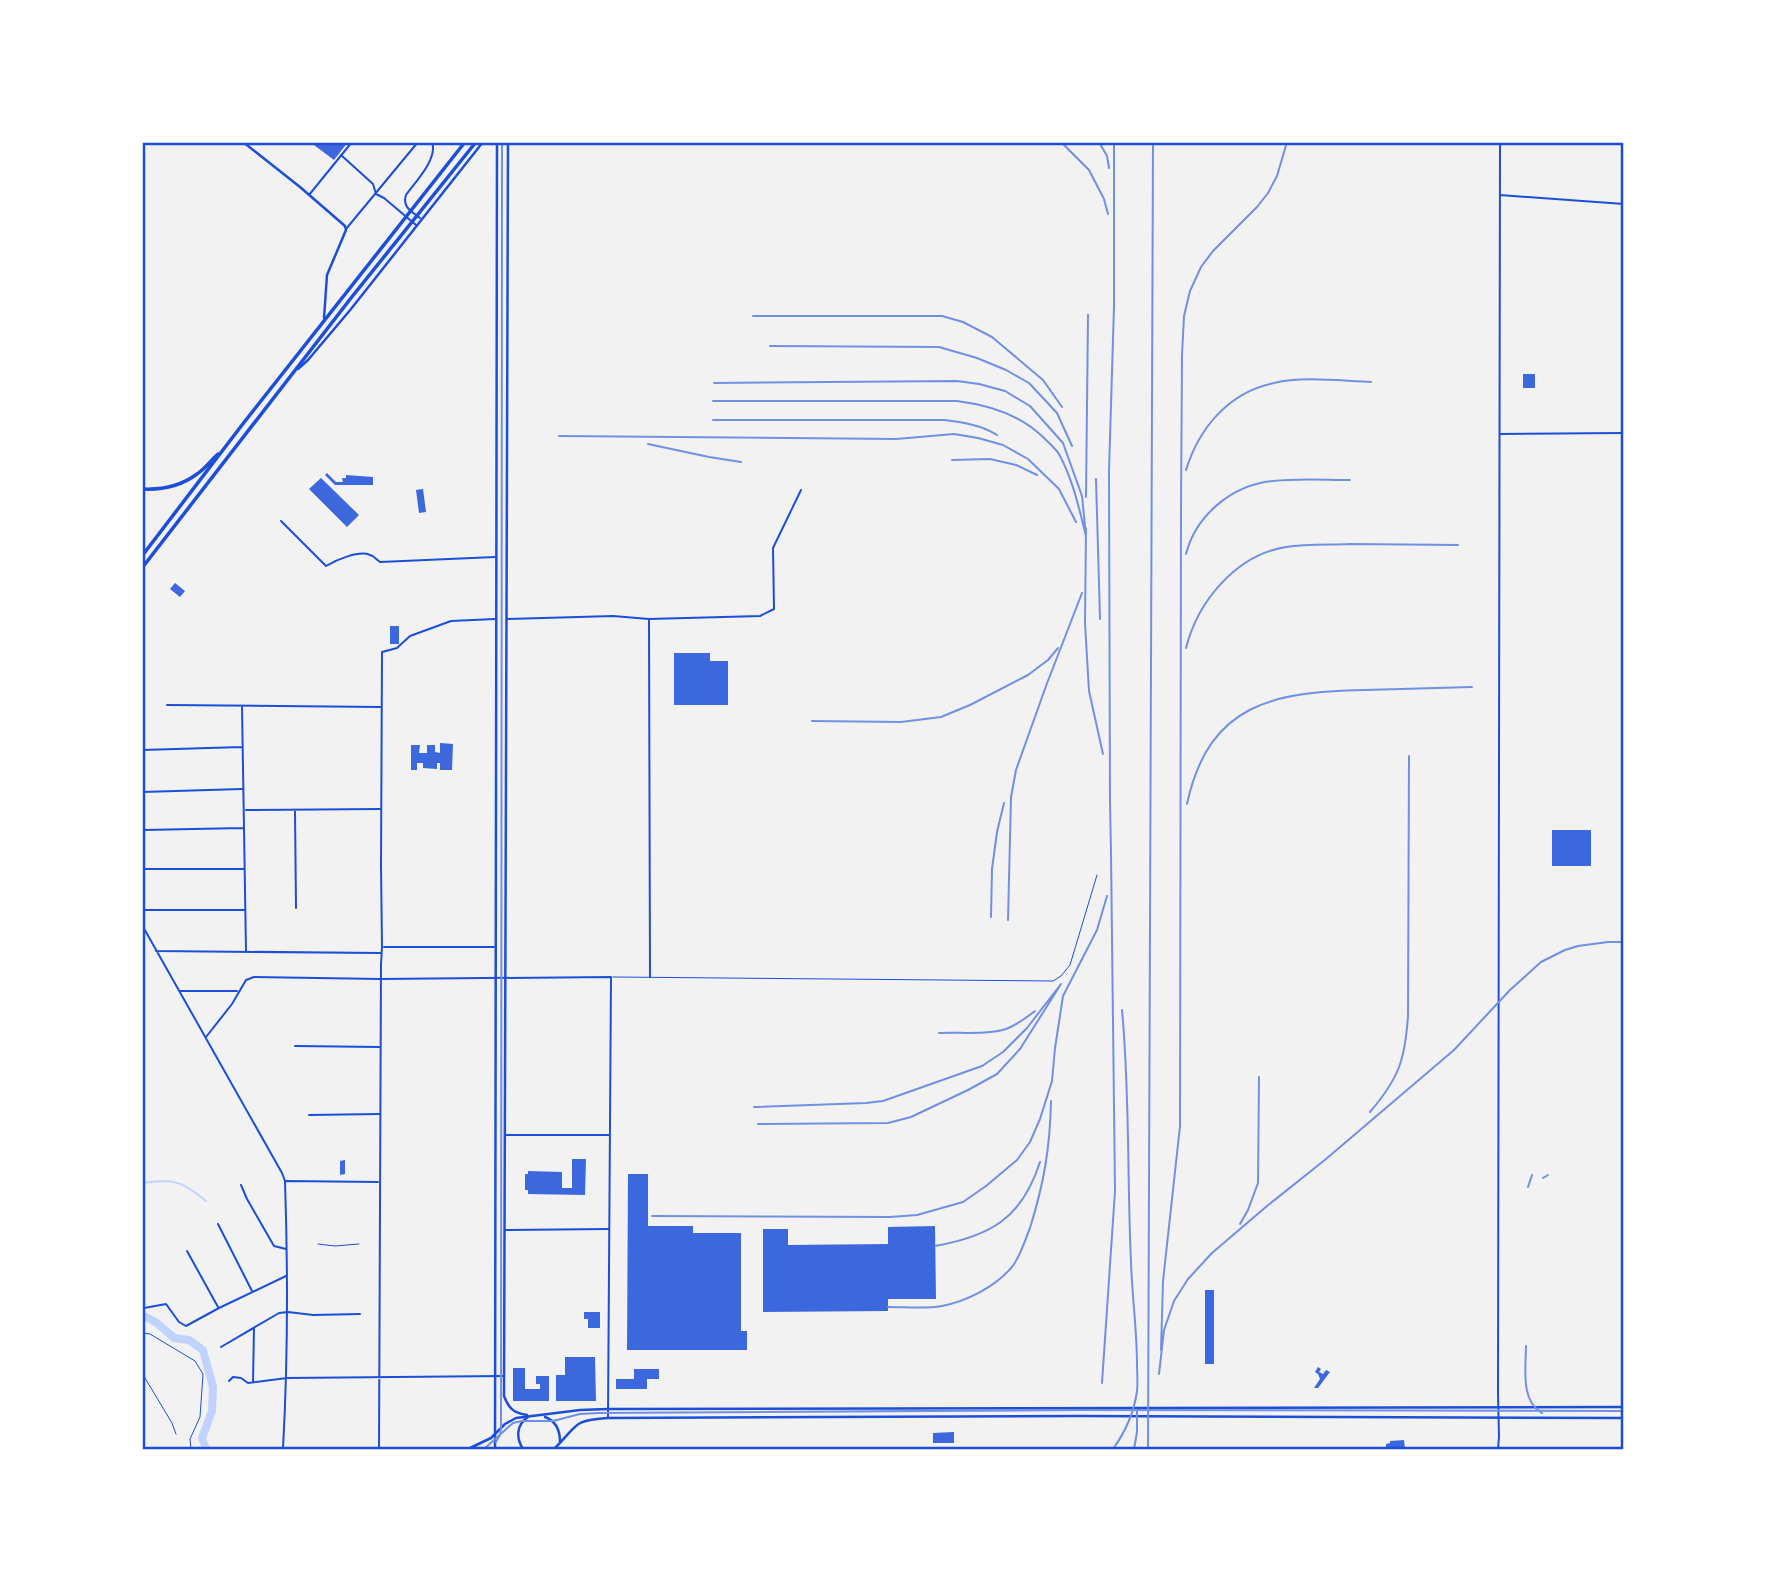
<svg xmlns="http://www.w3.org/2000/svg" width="1766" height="1591" font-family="Raleway,sans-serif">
  <rect width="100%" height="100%" fill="#f2f2f2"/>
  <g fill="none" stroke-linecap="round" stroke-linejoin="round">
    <path stroke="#bfd3fe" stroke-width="2" d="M142 1183C173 1179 181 1180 206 1201"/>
    <path stroke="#bfd3fe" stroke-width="8" d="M142 1315 157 1323 174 1338 189 1340 203 1350 213 1387 212 1411 202 1438 206 1449"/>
  </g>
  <path fill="#3d67dc" d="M310 142H348L334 160Z
    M1523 374H1535V388H1523Z
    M327 473 336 482H343L342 478H346V475L373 477V485H335L325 475Z
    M321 478 359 515 347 527 309 489Z
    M423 489 426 512 419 513 416 490Z
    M175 583 185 591 180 597 170 589Z
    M390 626H399V644H390Z
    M674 653H710V661H728V705H674Z
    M440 743 453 744 452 770H440V763H437V769L423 768V763H417V770H411V745H420L419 753H427V745H435V752L440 753Z
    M1552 830H1591V866H1552Z
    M572 1159H586L585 1195 528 1194V1190H525V1174H528V1171L562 1172V1188H572Z
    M345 1160V1174L340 1175V1161Z
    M628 1174H648V1226H693V1233H741V1331H747V1350H627Z
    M935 1226 936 1299H888V1311L763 1312V1229H788V1245L888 1244V1227Z
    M1205 1290H1214V1364H1205Z
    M584 1312H600V1328H588V1319H584Z
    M565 1357H595L596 1401H556V1375H565Z
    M1318 1367 1321 1369 1319 1372 1323 1374 1326 1370 1330 1372 1318 1388H1314L1320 1379 1318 1374 1315 1372Z
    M513 1368H525V1389H540V1384H536V1376H549V1401H513Z
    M634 1369H659V1379H647V1389H616V1379H634Z
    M954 1432V1443H933V1433Z
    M1404 1440 1405 1449 1386 1448V1444L1390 1443V1441Z"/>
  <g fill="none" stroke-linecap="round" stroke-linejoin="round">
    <path stroke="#1d4ed8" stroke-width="1" d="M613 977 1053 981 1061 976 1070 965 1097 875
      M318 1244 335 1246 359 1244
      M142 1333 150 1334 195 1361 203 1374 200 1417 190 1439 191 1449
      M142 1373 172 1423 176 1434"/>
    <path stroke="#1d4ed8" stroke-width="2" d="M341 155 373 184 376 194 384 198 416 225
      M309 195 352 142
      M1500 195 1624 204
      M420 218C411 211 402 207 406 195 416 181 438 159 432 142
      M346 229 418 142
      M1500 434 1624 433
      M281 521 326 566C336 560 359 550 370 555 374 556 377 560 380 562L495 557
      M507 619 613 616 649 619 760 616 774 609 773 548 801 490
      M649 619 650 977
      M167 705 380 707
      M242 706 246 951
      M142 750 242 747
      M142 792 242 789
      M246 810 380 809
      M295 811 296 908
      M144 830 243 828
      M142 869H244
      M142 910H244
      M142 925 282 1173 285 1181C288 1271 288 1359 283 1448
      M384 947H494
      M156 951 380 953
      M180 991H237
      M206 1037 232 1004 246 980 254 977 380 979 611 977 608 1418
      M295 1046 379 1047
      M309 1115 379 1114
      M506 1135H609
      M286 1181 378 1182
      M241 1185 247 1199 274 1246 286 1249
      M218 1224 252 1291
      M505 1230 608 1229
      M187 1251 218 1307
      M144 1308 166 1304 179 1322 186 1326 219 1308 286 1276
      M221 1347 279 1313 288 1312 313 1315 360 1314
      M229 1381 233 1377 241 1378 248 1383 287 1378 503 1376
      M253 1382 254 1328
      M379 1449 381 964 382 947 381 866 382 652 397 648 410 636 451 621 495 619
      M1498 1449 1499 1437 1498 1394 1500 142"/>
    <path stroke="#1d4ed8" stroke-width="2.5" d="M243 142 300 187 345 226 346 230 327 275 324 318
      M508 142 504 1396C509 1409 514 1413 527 1415
      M482 143 489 142
      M298 369 308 360 351 309 483 142
      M495 1449 497 142"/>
    <path stroke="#1d4ed8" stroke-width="2.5" d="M545 1417C556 1421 560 1431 560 1442
      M468 1449 491 1438 505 1424 516 1418 580 1410 608 1409 1624 1407
      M523 1449C516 1438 516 1425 528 1417
      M554 1449C578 1426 571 1420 608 1418L1078 1416 1624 1418"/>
    <path stroke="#1d4ed8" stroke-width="3.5" d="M142 489C161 490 181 486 197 474 205 469 211 460 218 454
      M142 556 242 425 465 142
      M142 568 351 298 476 142"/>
    <path stroke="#7290e2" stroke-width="2" d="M1543 1178 1548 1175
      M1528 1187 1532 1175
      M1526 1346C1526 1367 1520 1401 1542 1413
      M496 1442 500 1435 501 1428 502 142
      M484 1449 513 1423 522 1421H553L580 1414 598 1413 1078 1410 1624 1411"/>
    <path stroke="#7290e2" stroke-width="2" d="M1061 142 1089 170 1104 199 1108 214
      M1099 142 1107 156 1109 168
      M753 316H942L963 322 992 337 1043 380 1062 407
      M770 346 939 347 977 358 1006 370 1029 383 1057 413 1072 446
      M713 401H957C989 405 1021 415 1044 438 1049 443 1055 448 1059 454 1073 480 1079 508 1086 536L1082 496 1063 443 1030 406 1005 391 979 384 957 381 714 383
      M713 420H944C962 422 981 425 997 435
      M559 436 896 439 954 434 978 438 1003 445 1028 459 1059 489 1076 522
      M648 444 709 457 741 462
      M952 460 990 459 1016 465 1037 475
      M1186 470C1199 428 1229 392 1274 383 1303 376 1341 381 1371 382
      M1096 479 1100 619
      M1086 497 1088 315
      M1086 528 1085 623 1089 691 1103 754
      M1186 554C1196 515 1232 485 1273 481 1298 478 1325 480 1350 480
      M1186 648C1198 601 1236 555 1286 547 1307 544 1329 545 1350 544 1386 544 1422 545 1458 545
      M812 721 901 722 941 717 970 705 1028 675 1048 660 1058 648
      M1187 804C1209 702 1275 692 1365 690 1401 689 1437 688 1472 687
      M991 917 992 869 997 832 1004 803
      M1008 920 1011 797 1016 770 1046 686 1082 593
      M939 1033C959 1032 988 1035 1006 1029 1017 1025 1026 1018 1035 1011
      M754 1107 866 1103 883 1101 982 1066 1003 1052 1027 1028 1061 984 1020 1049 997 1074 968 1090 911 1117 888 1123 758 1124
      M1370 1112C1399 1078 1405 1060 1408 1016L1409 756
      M652 1216 890 1217 917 1215 963 1202 986 1186 1017 1160 1030 1142 1040 1119 1052 1081 1055 1048 1063 996 1097 930 1107 896
      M1240 1224 1248 1210 1258 1183 1259 1077
      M935 1246C991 1236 1022 1218 1040 1162
      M888 1307C906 1307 925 1309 942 1306 967 1301 995 1287 1012 1267 1020 1257 1025 1240 1030 1228 1044 1183 1050 1148 1051 1101
      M1161 1350 1163 1281 1180 1126 1181 512 1182 355 1184 316 1190 291 1201 267 1213 251 1257 207 1268 193 1277 176 1287 142
      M1159 1374 1164 1330 1174 1301 1188 1279 1212 1253 1267 1206 1326 1159 1454 1050 1510 990 1541 962 1565 950 1578 946 1608 942H1624
      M1102 1383 1115 1191 1111 853 1110 802 1109 471 1114 306V142
      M1113 1449C1126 1431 1134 1413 1137 1391 1138 1382 1137 1373 1137 1364 1137 1330 1132 1296 1131 1262 1127 1178 1130 1094 1122 1010
      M1134 1449 1137 1432V1411
      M1148 1449 1153 142"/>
  </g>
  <rect width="1766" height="1591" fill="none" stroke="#ffffff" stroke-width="287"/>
  <rect x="144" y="144" width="1478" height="1304" fill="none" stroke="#1d4ed8" stroke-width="2.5"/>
</svg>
